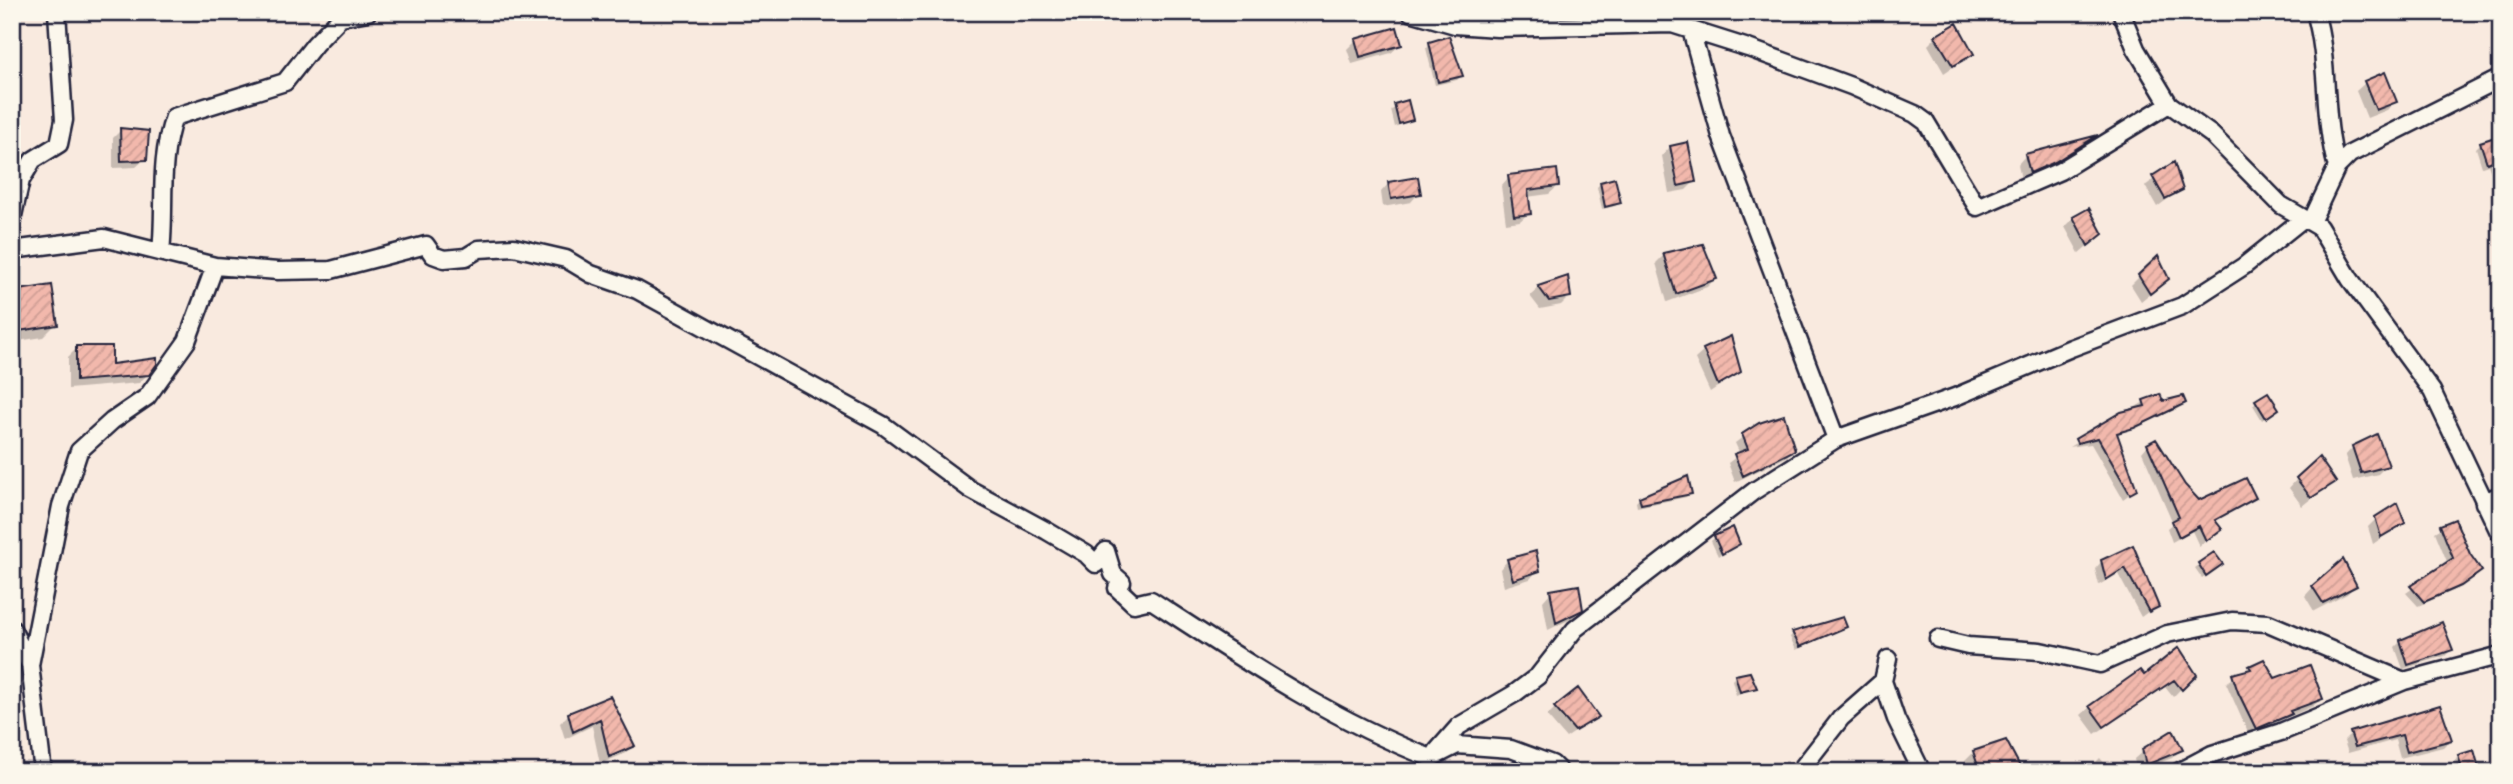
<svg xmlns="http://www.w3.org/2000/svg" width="2513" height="784" font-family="Delius,sans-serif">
  <defs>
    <pattern id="building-hatch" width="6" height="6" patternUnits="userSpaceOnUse" patternTransform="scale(1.75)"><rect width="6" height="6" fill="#f2b8ac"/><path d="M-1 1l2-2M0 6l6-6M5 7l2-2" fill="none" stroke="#cf9e95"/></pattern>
  </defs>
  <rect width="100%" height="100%" fill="#f9eadf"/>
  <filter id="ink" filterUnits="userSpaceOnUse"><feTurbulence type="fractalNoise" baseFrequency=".0143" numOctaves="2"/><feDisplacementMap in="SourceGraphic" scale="14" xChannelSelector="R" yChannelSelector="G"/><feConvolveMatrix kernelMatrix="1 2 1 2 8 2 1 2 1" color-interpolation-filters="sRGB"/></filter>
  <g filter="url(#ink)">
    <path fill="#0003" d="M1936 37 1972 54 1944 73 1928 45Z
      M1356 40 1400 45 1391 53 1352 64 1347 49Z
      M1430 44 1461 76 1457 80 1435 85 1426 48Z
      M2384 75 2395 101 2387 110 2367 118 2356 91 2365 83Z
      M1407 103 1411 119 1395 127 1391 110Z
      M121 130 145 159 136 167 113 168V138Z
      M2501 137V198L2488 165 2482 167 2476 148 2481 143Z
      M2092 139 2045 170 2021 180 2018 164 2026 155Z
      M1670 147 1694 182 1686 190 1669 193 1662 156Z
      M2173 165 2181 189 2157 207 2145 186Z
      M1509 177 1558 186 1549 194 1527 197 1529 213 1520 221 1506 223 1501 186Z
      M1389 183 1419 193 1411 202 1383 207 1381 192Z
      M1600 184 1619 202 1615 206 1602 209 1597 187Z
      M2074 218 2092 242 2079 253 2065 227Z
      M1664 255 1715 279 1707 287 1667 302 1656 263Z
      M2157 259 2158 287 2141 301 2131 285Z
      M1566 279 1569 297 1561 305 1540 309 1530 296 1539 288Z
      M12 293 56 324 43 337 12 342Z
      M77 348 111 366 148 374 139 383 68 389V357Z
      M1704 351 1739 372 1710 392 1695 359Z
      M2144 402H2184L2177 409 2116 435 2135 490 2123 499 2091 444 2069 447Z
      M2256 402 2273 413 2262 420 2253 405Z
      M1759 425 1793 450 1786 457 1735 482 1728 463 1740 454 1735 443Z
      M2148 445 2199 502 2254 498 2214 522 2220 529 2199 546 2192 531 2172 542 2167 528 2173 523 2142 452Z
      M2353 447 2387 465 2378 474 2353 480 2345 456Z
      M2297 479 2333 481 2302 506 2289 488Z
      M1690 493 1686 497 1637 507 1636 502 1640 498Z
      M2376 519 2403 523 2373 544 2368 527Z
      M2454 521 2474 576 2453 591 2418 606 2406 593 2448 564 2435 532Z
      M1715 537 1738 544 1718 556 1711 541Z
      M2132 547 2156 606 2141 617 2118 574 2099 585 2095 569 2102 561Z
      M2213 554 2217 567 2202 578 2195 568Z
      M1508 560 1538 570 1530 579 1504 587 1500 569Z
      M2355 586 2347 594 2314 611 2305 596 2313 587Z
      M1551 592 1581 609 1573 618 1548 630 1543 601Z
      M1844 626 1796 650 1790 637 1793 634Z
      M2401 641 2451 650 2445 656 2403 669 2395 647Z
      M2250 667 2274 680 2321 699 2313 706 2249 735 2226 683Z
      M2194 675 2173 697 2165 687 2095 734 2081 715 2090 707 2144 677Z
      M1736 676 1754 687 1736 695 1732 680Z
      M609 699 633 746 624 754 600 764 592 726 565 739 560 723 569 714Z
      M2439 707 2450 740 2443 747 2400 758 2395 740 2348 753 2344 741 2351 734Z
      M1555 708 1597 717 1566 738 1547 716Z
      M2181 750 2172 758 2137 772 2134 759 2143 751Z
      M1974 752 2020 772H1969L1965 761Z
      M2459 756 2477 768 2473 772H2459L2455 760Z
      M2100 758 2112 772H2087L2092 766Z
      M2054 762 2058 772H2040Z
      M850 766 851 772H838Z"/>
    <path fill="url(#building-hatch)" stroke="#22223b" stroke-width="2" d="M1957 23 1974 54 1953 66 1935 36Z
      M1397 27 1402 45 1360 57 1355 39Z
      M1449 36 1463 76 1438 82 1429 42Z
      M2385 72 2397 102 2376 110 2364 81Z
      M1408 100 1413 120 1399 124 1394 104Z
      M120 128 149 131 147 160 121 161Z
      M2098 135 2055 162 2030 173 2025 154Z
      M2501 135V158L2487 163 2480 142Z
      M1688 142 1696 182 1678 186 1670 146Z
      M2174 162 2183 190 2165 199 2152 176Z
      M1557 169 1559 186 1528 190 1531 214 1514 216 1508 175Z
      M1418 177 1421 194 1391 199 1388 182Z
      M1615 178 1621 203 1605 207 1600 182Z
      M2089 208 2103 234 2088 246 2073 217Z
      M1703 244 1717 279 1676 294 1663 253Z
      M2158 256 2169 279 2150 294 2138 275Z
      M1568 276 1571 297 1549 301 1538 286Z
      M52 285 58 325 12 332V291Z
      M1731 336 1741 372 1718 385 1703 349Z
      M76 346H112V364L157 358V364L149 375 76 381Z
      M2268 392 2279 409 2266 418 2255 400Z
      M2160 394 2163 401 2183 396 2186 403 2134 428 2117 433 2137 490 2130 494 2098 438 2077 443 2075 439 2121 412 2145 406 2143 400Z
      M1784 415 1795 450 1743 476 1734 454 1748 449 1742 434 1759 423Z
      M2377 434 2389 466 2361 473 2352 446Z
      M2156 439 2185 485 2199 500 2246 478 2256 498 2215 520 2222 529 2206 541 2199 526 2179 537 2172 521 2179 517 2147 444Z
      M2319 457 2336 482 2311 498 2296 478Z
      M1688 476 1692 494 1641 504 1639 497Z
      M2397 503 2405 523 2381 537 2375 517Z
      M2455 519 2470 554 2482 571 2461 586 2424 602 2410 586 2453 558 2440 525Z
      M1733 527 1740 544 1722 554 1714 536Z
      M2133 545 2159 607 2149 612 2125 568 2106 580 2101 560Z
      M1536 551 1540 571 1513 580 1507 559Z
      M2214 552 2223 564 2206 576 2198 563Z
      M2343 559 2357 586 2323 603 2312 586Z
      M1579 585 1583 610 1556 623 1550 590Z
      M1843 617 1847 627 1800 647 1792 632Z
      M2442 622 2453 650 2408 665 2400 640Z
      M2179 647 2197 675 2182 690 2174 680 2104 727 2089 706 2140 670 2144 675Z
      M2264 659 2275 678 2310 665 2323 699 2290 711 2292 714 2256 729 2238 692 2232 674 2251 669 2249 666Z
      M1750 672 1757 688 1740 692 1735 675Z
      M1578 688 1599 717 1575 731 1554 707Z
      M610 696 635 746 609 757 600 719 573 732 568 713Z
      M2440 705 2452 740 2407 752 2402 735 2355 747 2350 732Z
      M2173 730 2183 750 2146 765 2142 749Z
      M2006 740 2023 772H1980L1973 751Z
      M2474 750 2479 768 2463 772 2458 755Z"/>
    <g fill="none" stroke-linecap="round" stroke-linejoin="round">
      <g stroke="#22223b" stroke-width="21">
        <path id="minor" d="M1410 12 1455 25 1497 28 1672 24 1748 48 1851 86 1915 114 1926 122 1977 207 2060 171 2169 104
          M2121 12 2136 49 2169 104 2212 135 2281 205 2319 227 2350 279 2432 391 2501 536
          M2315 12C2330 63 2322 116 2337 167
          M1691 30 1721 136 1836 439
          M12 220 21 180 33 160 59 144 64 120 57 12
          M2311 222 2337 167 2350 154 2501 78
          M12 250 104 238 215 266 278 271 331 270 426 245 433 255 444 259 466 257 479 249 514 247 531 251 566 259 591 274 637 290 883 425 971 490 1047 531 1086 554 1096 564 1106 551 1113 574 1122 582 1117 588 1134 604 1151 600C1240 658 1332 720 1431 758L1457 745 1511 749 1552 764 1560 772
          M161 252C166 206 158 162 174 117L285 82 315 44 341 17 368 12
          M2484 503 2501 494
          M12 629 30 665 43 772
          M1938 639 1968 646 2040 651 2100 664 2167 634 2232 621 2268 623 2404 681
          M1888 659 1883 681 1896 719 1922 772
          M30 665 61 506 79 451 112 421 147 397 187 341 215 266
          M1437 751 1459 726 1514 694 1538 676 1575 629 1754 491 1836 439 1955 397 2071 348 2182 306 2244 266 2304 218
          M1799 772 1841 718 1883 681
          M2178 772 2212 754 2281 732 2404 681 2501 655"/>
      </g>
      <use href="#minor" stroke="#fbf7ec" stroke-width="16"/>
    </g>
  </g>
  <rect width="2513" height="784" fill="none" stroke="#fbf7ec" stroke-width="42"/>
  <rect x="21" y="21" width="2471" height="742" fill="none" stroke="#22223b" stroke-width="2.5" filter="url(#ink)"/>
</svg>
